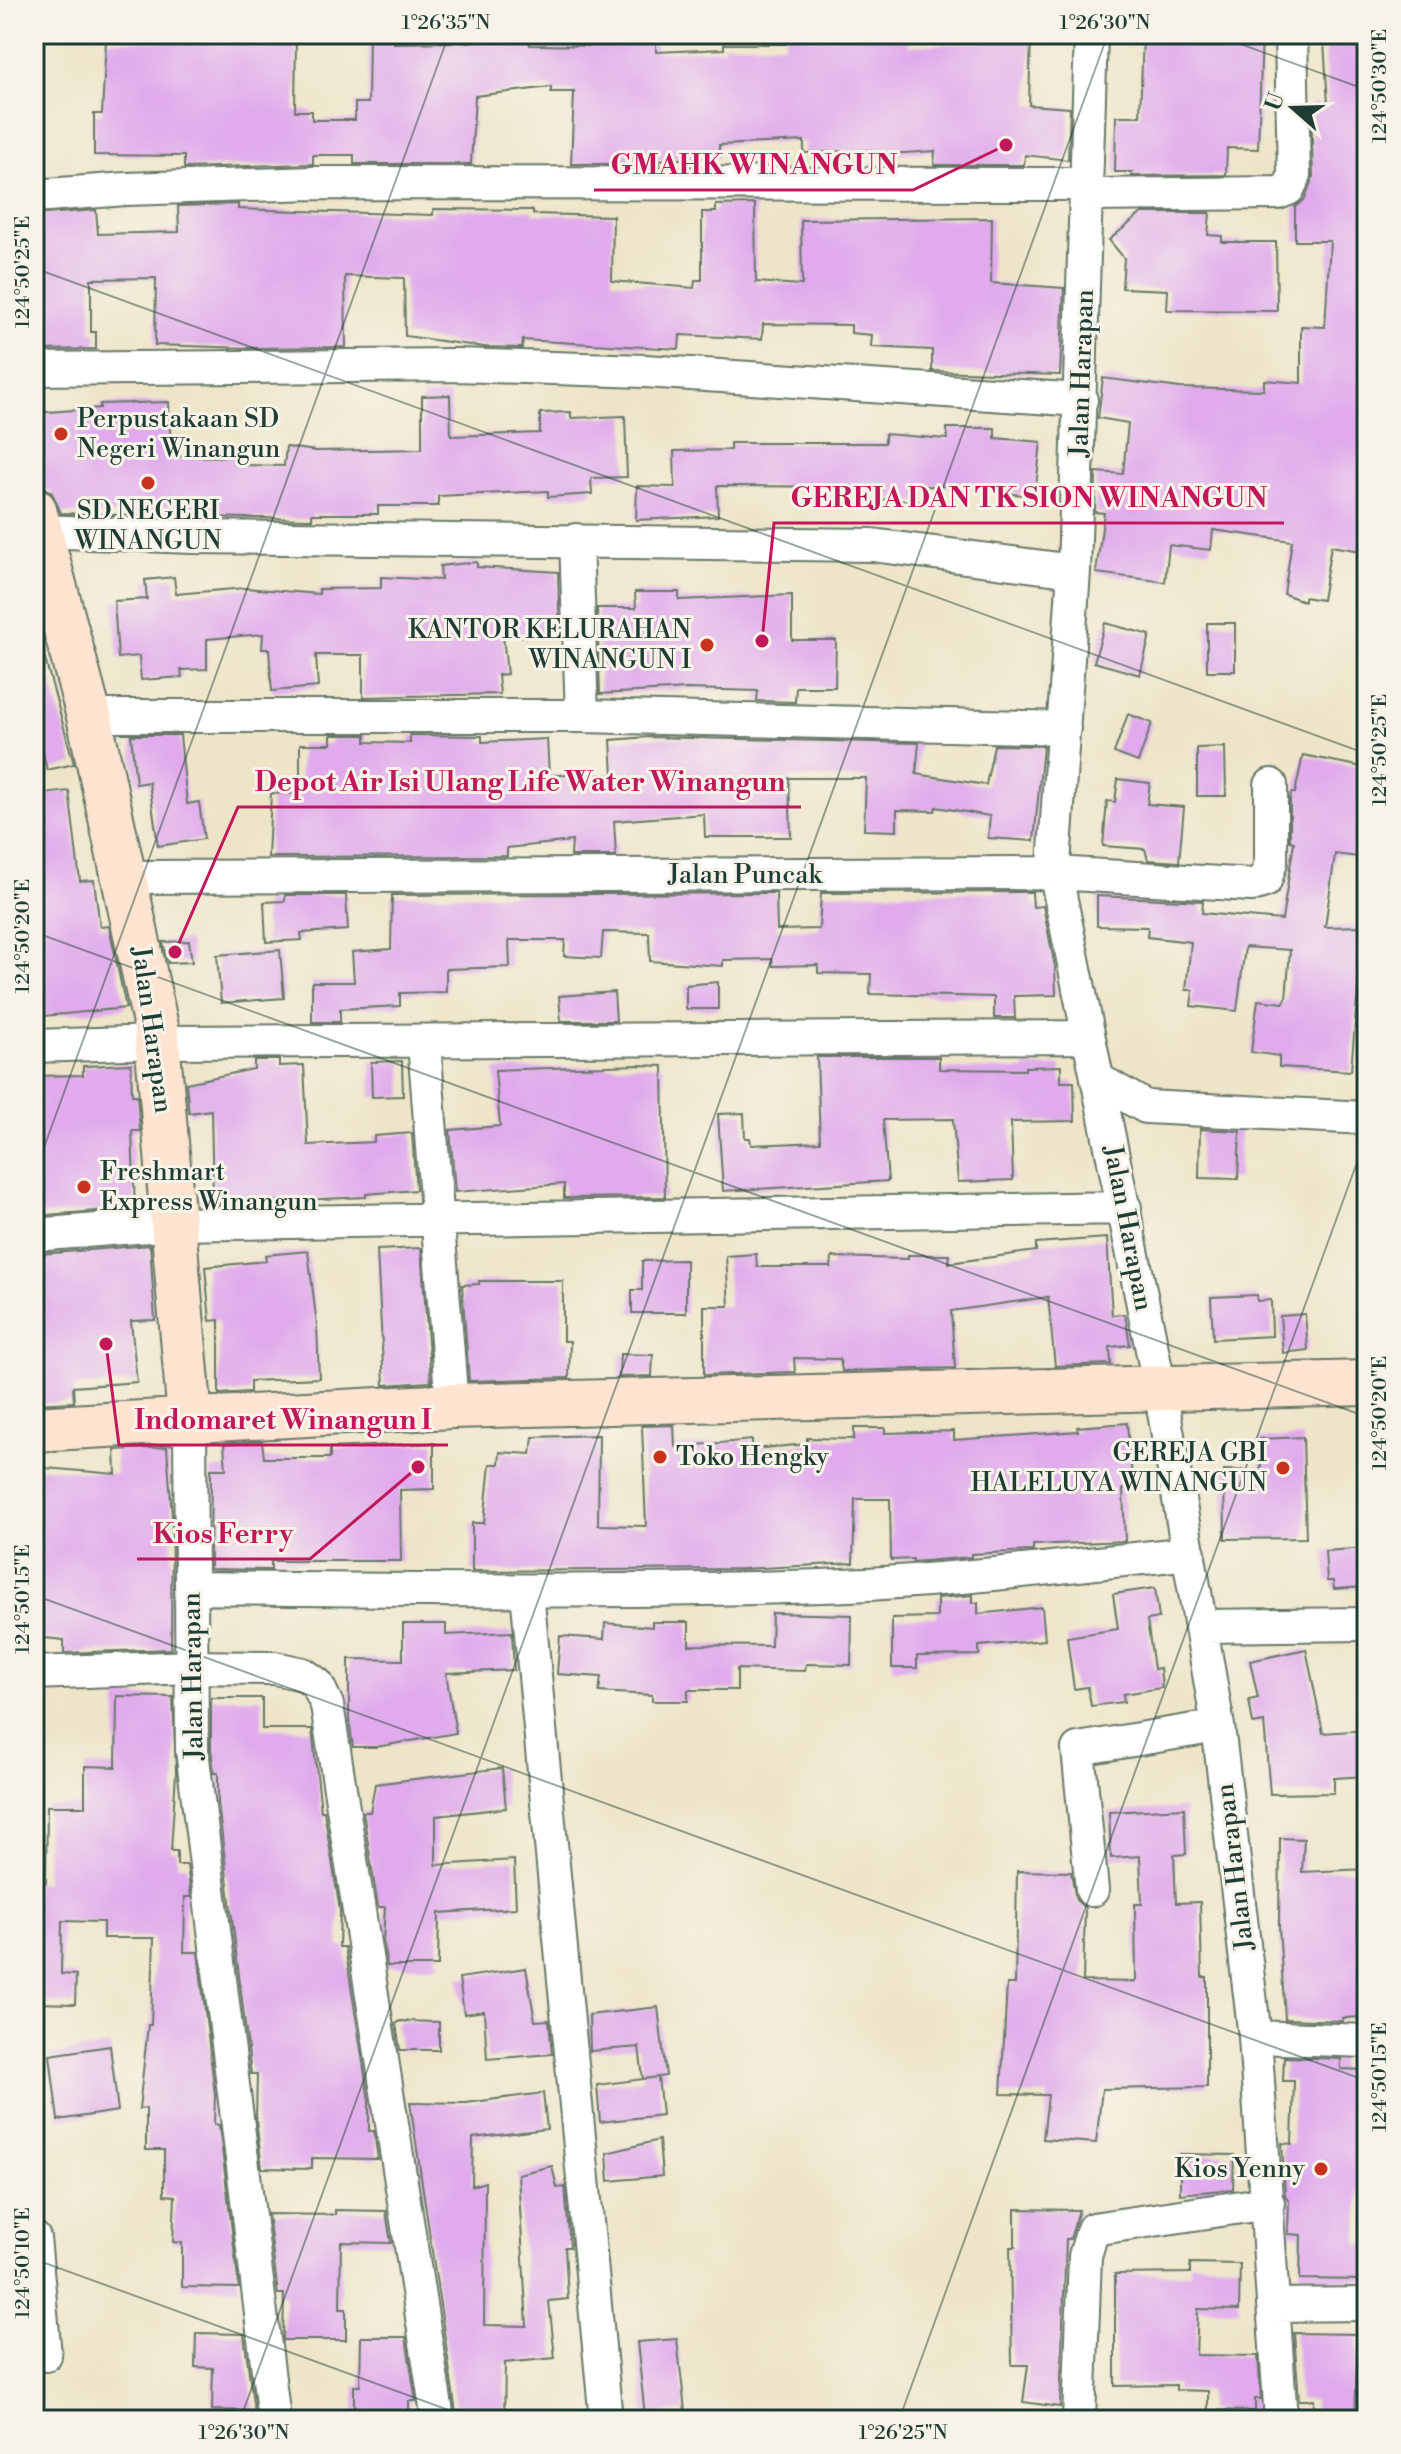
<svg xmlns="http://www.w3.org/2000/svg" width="1401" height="2454" font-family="'Libre Bodoni',serif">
  <rect width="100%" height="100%" fill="#f7f3e8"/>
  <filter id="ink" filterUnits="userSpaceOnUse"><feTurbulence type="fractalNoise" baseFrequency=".0125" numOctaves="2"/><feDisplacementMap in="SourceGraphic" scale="16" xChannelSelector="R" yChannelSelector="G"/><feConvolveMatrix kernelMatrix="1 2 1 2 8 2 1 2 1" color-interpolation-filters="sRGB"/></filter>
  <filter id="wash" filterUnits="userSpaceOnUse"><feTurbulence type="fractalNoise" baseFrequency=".006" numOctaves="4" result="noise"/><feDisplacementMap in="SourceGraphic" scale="32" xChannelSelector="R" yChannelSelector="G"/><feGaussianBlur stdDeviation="1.8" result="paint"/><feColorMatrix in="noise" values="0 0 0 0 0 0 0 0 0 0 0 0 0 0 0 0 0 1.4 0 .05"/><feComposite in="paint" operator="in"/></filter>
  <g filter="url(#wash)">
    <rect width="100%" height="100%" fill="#eee5c9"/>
    <g id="blocks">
      <path fill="#e0aaec" d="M369 34H394V43L465 42 528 35 530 45 611 46V43L656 42V52L724 49V44H785V34H808V39L909 34 908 46 988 42V34H1031L1029 105 1070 108 1068 160 1025 155 1024 165H934L935 151 872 155V150L804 153V141L719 145V157L660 160V164H571L574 92H551V87L475 96 471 164H354V155H313V164L184 168V156L94 155V114H102L106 40 174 42V38L296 36 295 111H312V120H355V103H368Z
        M1143 34H1262L1258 149 1227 148 1226 175 1132 176V172H1115L1116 116H1140Z
        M1367 40V552L1331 546 1322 600 1304 597V601L1284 594 1292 541 1213 530 1211 550 1169 545 1165 582 1096 573 1104 513 1095 512 1096 472 1123 474 1128 423 1098 418 1103 378 1180 388 1264 390V380L1301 383V326L1325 327 1330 241H1295V207L1305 199 1313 177 1311 104H1328L1324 42Z
        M238 204V209L267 210 433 215V209L533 210V214L613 216 612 281 694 288 695 280H702V212H716V205L755 204 756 282 802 285 801 220 992 218 991 283 1064 288 1060 375 932 371V350L871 347 872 335 851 333V325L763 324 762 339 680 335 679 349 523 340 522 348 484 347 405 336 404 278 345 276 346 347 248 348 155 345 156 278 91 279V332H96V349L34 350V215L96 210 98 234 179 232 178 206Z
        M1142 213H1210L1208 235 1222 236V242H1276L1277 311 1167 310 1168 290 1122 288 1124 258 1109 240Z
        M450 395 451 436 540 433V413L571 412V418L625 416 627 477 591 478 592 494 548 497V491L438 496V506H378V514H312V519L146 516 61 513 52 493 44 487 43 457 37 458 35 413 100 408V404L169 402 171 456 242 457 241 465 284 466 286 447 316 451 422 449V396Z
        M947 428H995V438L1041 442 1035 496 1001 493V487L924 486 923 502 881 499 882 487 717 486 718 516 636 520 637 486 675 487 674 451 730 450V443H885V434L947 439Z
        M477 562V567L558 572 560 639 503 635 507 674 498 675 500 694 363 697V655H316L318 687 272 691 269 649H262L263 634 207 639V669L181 670 182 677 141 680 139 656 118 658 114 601 147 599 145 580 174 577 176 594 245 588 319 594V589L381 588V577L441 580 440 566Z
        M635 592H679V600L792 595V640H836L835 687H796L795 702 757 701 758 691 687 689 600 694 597 608H636Z
        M1105 623 1150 635 1140 675 1094 662Z
        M1207 623H1235V671H1207Z
        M40 641 74 764 47 770 34 716V642Z
        M1128 714 1152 723 1138 762 1114 753Z
        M131 735H180L187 804 199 802 204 839 158 846 149 782 136 784Z
        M331 735H366V742L410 743V735L482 736V742L547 739 549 775H613L611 740 648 737 919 743 916 774 986 785 994 745 1043 746 1034 841 988 838 990 816 936 807 935 811 897 810V831L864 830 866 778H789L791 837H705L704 814 614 821 616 856H571L572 841 507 848V856L268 857 271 793 300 794V744H331Z
        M1225 747 1226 796H1197V748Z
        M1303 755 1367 768V858L1335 854 1325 927 1364 926V974H1359L1351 1071 1279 1067V1056L1251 1052 1258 1000 1283 1003 1286 999 1290 950 1245 947 1237 1011 1191 1006 1193 990H1186L1191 942 1147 937 1148 927 1097 926V896L1203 901 1202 913 1282 920 1294 842 1290 841V800L1291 793H1295Z
        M1118 779 1150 783 1147 804 1184 807 1179 862 1148 860 1145 849 1103 846 1107 801 1115 802Z
        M69 791 80 881 94 880 100 927 109 926 126 1008 34 1017V795Z
        M1032 892 1033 907 1043 906 1055 967 1056 995 1014 996 1015 1018H994V997L870 994 871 974 818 973V965L773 966 772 959 723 960V966L650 961 649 933 603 932 601 958 564 956 565 940H509L510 967 446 969V992L400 993V1006L340 1009V1022H312V982H354L352 952 391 949 392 895 776 893 777 930 819 929 821 893Z
        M285 895H346L348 930 301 933 302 940 266 942 264 902 285 901Z
        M189 941 192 962 168 963 163 942Z
        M280 950 284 998 221 1003 217 955Z
        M718 982V1009H686V985Z
        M614 992 616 1021H561L559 996Z
        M817 1057H939V1069L1025 1070V1067L1061 1066V1082H1074L1075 1121 1011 1122 1013 1180 958 1182 953 1119 883 1120 888 1181 723 1191 718 1114 744 1113 745 1138H750L751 1145 820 1142Z
        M254 1060H279V1066L304 1065 308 1145 374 1142V1136L412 1133 416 1190 366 1194V1197L213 1204 211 1110 189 1113 186 1083 254 1069Z
        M402 1061 403 1096 372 1097 371 1062Z
        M131 1064 132 1095H137L140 1131H132L135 1208 34 1216V1076L83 1075V1066Z
        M637 1065 663 1066 665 1197 564 1198V1184L455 1192 450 1130 500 1126 495 1070Z
        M1200 1129 1240 1131 1238 1179 1199 1178Z
        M1107 1238 1112 1315 1125 1314 1130 1345 1110 1347 1111 1364 1055 1366 1048 1297 951 1311 955 1368 842 1371 840 1359 794 1358 795 1372 704 1375V1306H729L726 1256 756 1254 757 1267H831L832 1257 908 1259V1255H949V1263L1036 1251V1243Z
        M150 1245 155 1320 131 1321 137 1382 73 1387 74 1402 34 1404V1275L43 1274 41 1254Z
        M421 1248 431 1382 384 1385 377 1250Z
        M308 1251 317 1326 319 1378 250 1381V1392L219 1394V1320L210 1321 205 1267 266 1261 265 1255Z
        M686 1260V1313H632V1290H642V1261Z
        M479 1281H563V1341H570L569 1378 469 1381 462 1285 479 1284Z
        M1257 1295V1301L1271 1300 1272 1336 1213 1339 1211 1297Z
        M1305 1314 1308 1350 1283 1353 1280 1316Z
        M620 1354 653 1355 652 1376 619 1377Z
        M1127 1423 1133 1489H1123L1125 1541 1033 1545V1551L971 1554V1557L913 1562V1559L891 1560 890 1499H855L853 1563 742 1569 472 1571V1523H484L490 1464H499L500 1452 531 1454 533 1437 599 1435 598 1525 646 1526 642 1426 674 1425 675 1447 752 1440V1449L807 1444V1438L854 1439V1428H885V1433L954 1431V1440L1078 1431 1077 1427Z
        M1303 1437 1306 1538 1225 1539 1224 1470 1261 1471 1260 1439Z
        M262 1441 264 1458H330V1448L434 1443V1489L400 1490 401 1561H271V1570L210 1569 211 1469H226L224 1444Z
        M167 1447 172 1516 171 1649 64 1653V1640L34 1637V1467L116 1474 115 1450Z
        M1367 1548V1587L1334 1589 1333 1581H1327L1325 1551Z
        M1155 1588 1159 1618 1147 1620 1154 1669 1160 1668 1162 1688 1123 1694 1124 1702 1091 1706 1088 1687 1074 1689 1067 1637 1118 1629 1113 1594Z
        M973 1595V1603H978V1614L1042 1607 1045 1640 979 1646V1655L917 1656V1668H892V1618L937 1617V1598Z
        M772 1613 852 1615 851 1665 806 1664 805 1671 737 1669V1690H688V1701H652V1695L599 1692 601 1677 557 1674 560 1636 604 1639 605 1623 652 1627V1622H689V1645L771 1646Z
        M403 1624H446V1635L512 1632 514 1670 446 1673 456 1733 376 1747H353L349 1720V1659L403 1660Z
        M1306 1649 1323 1733 1367 1730V1776L1334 1778V1793L1270 1794 1264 1722 1253 1724 1249 1700 1258 1698 1250 1661Z
        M117 1696 173 1697 176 1772 171 1851H177V1865H187L191 1897H185L184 1952H198L215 2095 214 2124 219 2125 239 2288 182 2287V2243L173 2242 175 2196 164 2195V2150H146V2108L139 2109 148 2025H151L154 1938H103V1922L62 1921 61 1974 76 1975 75 2004 34 2003V1882L46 1883 47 1806H85V1766L116 1767Z
        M211 1698H262V1729H312L321 1811H324L340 1911 339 1947H345L369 2101V2131H374L378 2159 312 2158V2169L262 2168 256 2120 257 2074H251L218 1803V1773H214L211 1749Z
        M502 1768 506 1808 436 1816V1865L514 1860 516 1908 439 1913 438 1966H387L383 1941 385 1907H378L363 1812H370L375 1784Z
        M1184 1808 1186 1854 1174 1855 1176 1903 1200 1902 1202 1977H1207V2087L1102 2089 1096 2143 1043 2139 1048 2095 1001 2094 1007 1984H1015L1017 1871 1071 1872 1076 1900 1085 1908 1083 1981 1136 1982 1135 1904H1142L1140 1856 1111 1858 1109 1812Z
        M1280 1838 1304 1839 1302 1872 1367 1869V1896H1358V1959L1362 1958 1364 2017 1343 2018V2021L1285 2019 1279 1927Z
        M526 1968 535 2021 549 2020 552 2054 487 2059 484 2011 464 2014 459 1978Z
        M658 2007 666 2076 643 2079 639 2047 590 2051 589 2015Z
        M400 2021 439 2022V2050H400L396 2024Z
        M110 2046 118 2111 58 2120 50 2055Z
        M1284 2057 1341 2059V2069L1367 2070V2114H1361L1358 2244H1366V2280L1300 2279 1301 2235 1288 2234 1289 2201 1285 2195 1282 2143 1292 2144 1294 2081H1283Z
        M658 2077 662 2115 600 2122 597 2085Z
        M543 2093 547 2129 473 2138 472 2186 485 2182 484 2325 527 2326 518 2174 552 2166 557 2188 565 2187 570 2247H565L568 2299 549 2301 555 2358 505 2363 504 2420H457L410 2102 466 2103Z
        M659 2140 662 2176 609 2181 607 2153Z
        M1180 2154 1234 2155 1233 2189 1180 2194Z
        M1015 2209 1079 2210 1070 2239H1066L1060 2407 1023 2402 1028 2365H1012L1010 2247H1015Z
        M335 2210 386 2211 391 2243 341 2242 340 2309H346V2340H283L284 2294H278L268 2214 335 2215Z
        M1190 2263 1240 2264 1239 2310 1198 2309 1196 2355 1258 2356 1261 2399H1255V2411L1208 2410V2391L1176 2390V2385L1115 2386V2274L1190 2273Z
        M196 2333 244 2334 254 2411 212 2410 213 2368 195 2367Z
        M1294 2333 1358 2334 1355 2420H1313L1314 2400H1299Z
        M361 2337H406L416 2401H409V2418L354 2417V2386H360Z
        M677 2339 685 2411 645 2416 637 2342Z"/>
    </g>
  </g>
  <g filter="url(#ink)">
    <use href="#blocks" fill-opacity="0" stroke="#677868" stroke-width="2"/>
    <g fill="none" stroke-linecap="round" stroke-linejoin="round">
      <g stroke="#677868" stroke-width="36">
        <path id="street" d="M1091 34 1074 571 1054 865 1160 1389 1218 1726 1255 2037 1281 2420
          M1088 195 1278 193 1288 189 1294 177 1291 34
          M34 196 126 189 314 183 1088 184
          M34 369 457 365 645 371 1081 400
          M40 531 193 537 872 545 1074 571
          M576 540 582 716
          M89 716H582L1064 728
          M126 877 1055 873 1252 885 1265 881 1271 862V785
          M424 1043 452 1406
          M34 1046 158 1042 1087 1037
          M1097 1079 1146 1107 1367 1118
          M34 1235 174 1224 1125 1208
          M190 1418 192 1750 274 2420
          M191 1588C401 1590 611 1593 821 1586 944 1582 1066 1566 1189 1553
          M527 1592 606 2420
          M1203 1626 1367 1624
          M34 1673 191 1667 275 1668 303 1674 317 1684 327 1705 438 2420
          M1092 1890 1078 1749 1218 1726
          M1255 2037 1367 2041
          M34 2238 45 2355
          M1273 2305 1367 2304
          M1079 2420 1085 2256 1093 2229 1268 2203"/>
      </g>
      <g stroke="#677868" stroke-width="48">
        <path id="secondary" d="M34 510 89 716 156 1027 190 1418
          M34 1429 452 1406 1367 1383"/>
      </g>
      <use href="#street" stroke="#fff" stroke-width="32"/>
      <use href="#secondary" stroke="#fde4d0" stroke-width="44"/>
    </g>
  </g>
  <path fill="none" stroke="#1f3d34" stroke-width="2" stroke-opacity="0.45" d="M1213 34 1367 90M34 268 1367 754M34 932 1367 1417M34 1175 449 34M34 1595 1367 2081M34 2259 476 2420M240 2420 1108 34M899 2420 1367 1135"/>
  <g fill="#c8321e" stroke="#f7f3e8" stroke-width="3">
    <circle cx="61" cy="434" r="8"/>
    <circle cx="148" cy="483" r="8"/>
    <circle cx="707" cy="645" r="8"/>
    <circle cx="84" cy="1187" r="8"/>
    <circle cx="660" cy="1457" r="8"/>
    <circle cx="1283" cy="1468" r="8"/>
    <circle cx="1321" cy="2169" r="8"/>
  </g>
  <g text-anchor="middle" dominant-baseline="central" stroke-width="6" stroke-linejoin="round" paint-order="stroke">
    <g font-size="26" fill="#1f3d34" stroke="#f7f3e8">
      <text transform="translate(1082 373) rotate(-88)">Jalan Harapan</text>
      <text x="745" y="875">Jalan Puncak</text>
      <text transform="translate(152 1030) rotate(82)">Jalan Harapan</text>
      <text transform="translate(1128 1228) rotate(79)">Jalan Harapan</text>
      <text transform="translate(193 1676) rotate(-91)">Jalan Harapan</text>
      <text transform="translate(1235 1867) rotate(-97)">Jalan Harapan</text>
    </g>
    <g font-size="26" fill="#1f3d34" stroke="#f7f3e8" text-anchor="start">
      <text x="77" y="419">Perpustakaan SD<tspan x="77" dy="30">Negeri Winangun</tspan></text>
      <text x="148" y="511" text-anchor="middle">SD NEGERI<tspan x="148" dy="30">WINANGUN</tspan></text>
      <text x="691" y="630" text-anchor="end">KANTOR KELURAHAN<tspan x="691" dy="30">WINANGUN I</tspan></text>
      <text x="100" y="1172">Freshmart<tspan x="100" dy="30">Express Winangun</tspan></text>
      <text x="1267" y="1453" text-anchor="end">GEREJA GBI<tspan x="1267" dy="30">HALELUYA WINANGUN</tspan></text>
      <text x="676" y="1457">Toko Hengky</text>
      <text x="1305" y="2169" text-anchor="end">Kios Yenny</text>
    </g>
  </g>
  <path fill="none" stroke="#c2185b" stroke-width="3" d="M1006 145L913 190H594M762 641L774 523H1284M175 952L238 807H801M106 1344L119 1445H448M418 1467L310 1559H137"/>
  <g fill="#c2185b" stroke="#f7f3e8" stroke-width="3">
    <circle cx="1006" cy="145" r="8"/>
    <circle cx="762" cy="641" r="8"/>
    <circle cx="175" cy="952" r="8"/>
    <circle cx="106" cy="1344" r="8"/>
    <circle cx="418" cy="1467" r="8"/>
  </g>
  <g font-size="28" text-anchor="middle" font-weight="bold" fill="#c2185b" stroke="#f7f3e8" stroke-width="6" stroke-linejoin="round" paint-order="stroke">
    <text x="754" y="174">GMAHK WINANGUN</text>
    <text x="1029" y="507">GEREJA DAN TK SION WINANGUN</text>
    <text x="520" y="791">Depot Air Isi Ulang Life Water Winangun</text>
    <text x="283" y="1429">Indomaret Winangun I</text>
    <text x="223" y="1543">Kios Ferry</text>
  </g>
  <rect width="1401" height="2454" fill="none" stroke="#f7f3e8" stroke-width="88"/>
  <g transform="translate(1293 108) rotate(290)" stroke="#f7f3e8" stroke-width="6" paint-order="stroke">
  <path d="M0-6L14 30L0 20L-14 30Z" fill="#1f3d34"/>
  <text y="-12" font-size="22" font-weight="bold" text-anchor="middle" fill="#1f3d34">U</text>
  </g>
  <rect x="44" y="44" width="1313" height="2366" fill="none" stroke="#1f3d34" stroke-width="3"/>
  <g font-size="20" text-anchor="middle" fill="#1f3d34">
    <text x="446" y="29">1°26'35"N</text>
    <text x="1105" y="29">1°26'30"N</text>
    <text transform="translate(1379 86) rotate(-90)" y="7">124°50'30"E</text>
    <text transform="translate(22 272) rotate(-90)" y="7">124°50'25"E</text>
    <text transform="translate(1379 750) rotate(-90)" y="7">124°50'25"E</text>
    <text transform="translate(22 936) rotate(-90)" y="7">124°50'20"E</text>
    <text transform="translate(1379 1413) rotate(-90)" y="7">124°50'20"E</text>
    <text transform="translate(22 1599) rotate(-90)" y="7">124°50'15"E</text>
    <text transform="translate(1379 2077) rotate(-90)" y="7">124°50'15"E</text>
    <text transform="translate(22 2263) rotate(-90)" y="7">124°50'10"E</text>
    <text x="244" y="2439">1°26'30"N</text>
    <text x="903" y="2439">1°26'25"N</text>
  </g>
</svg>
